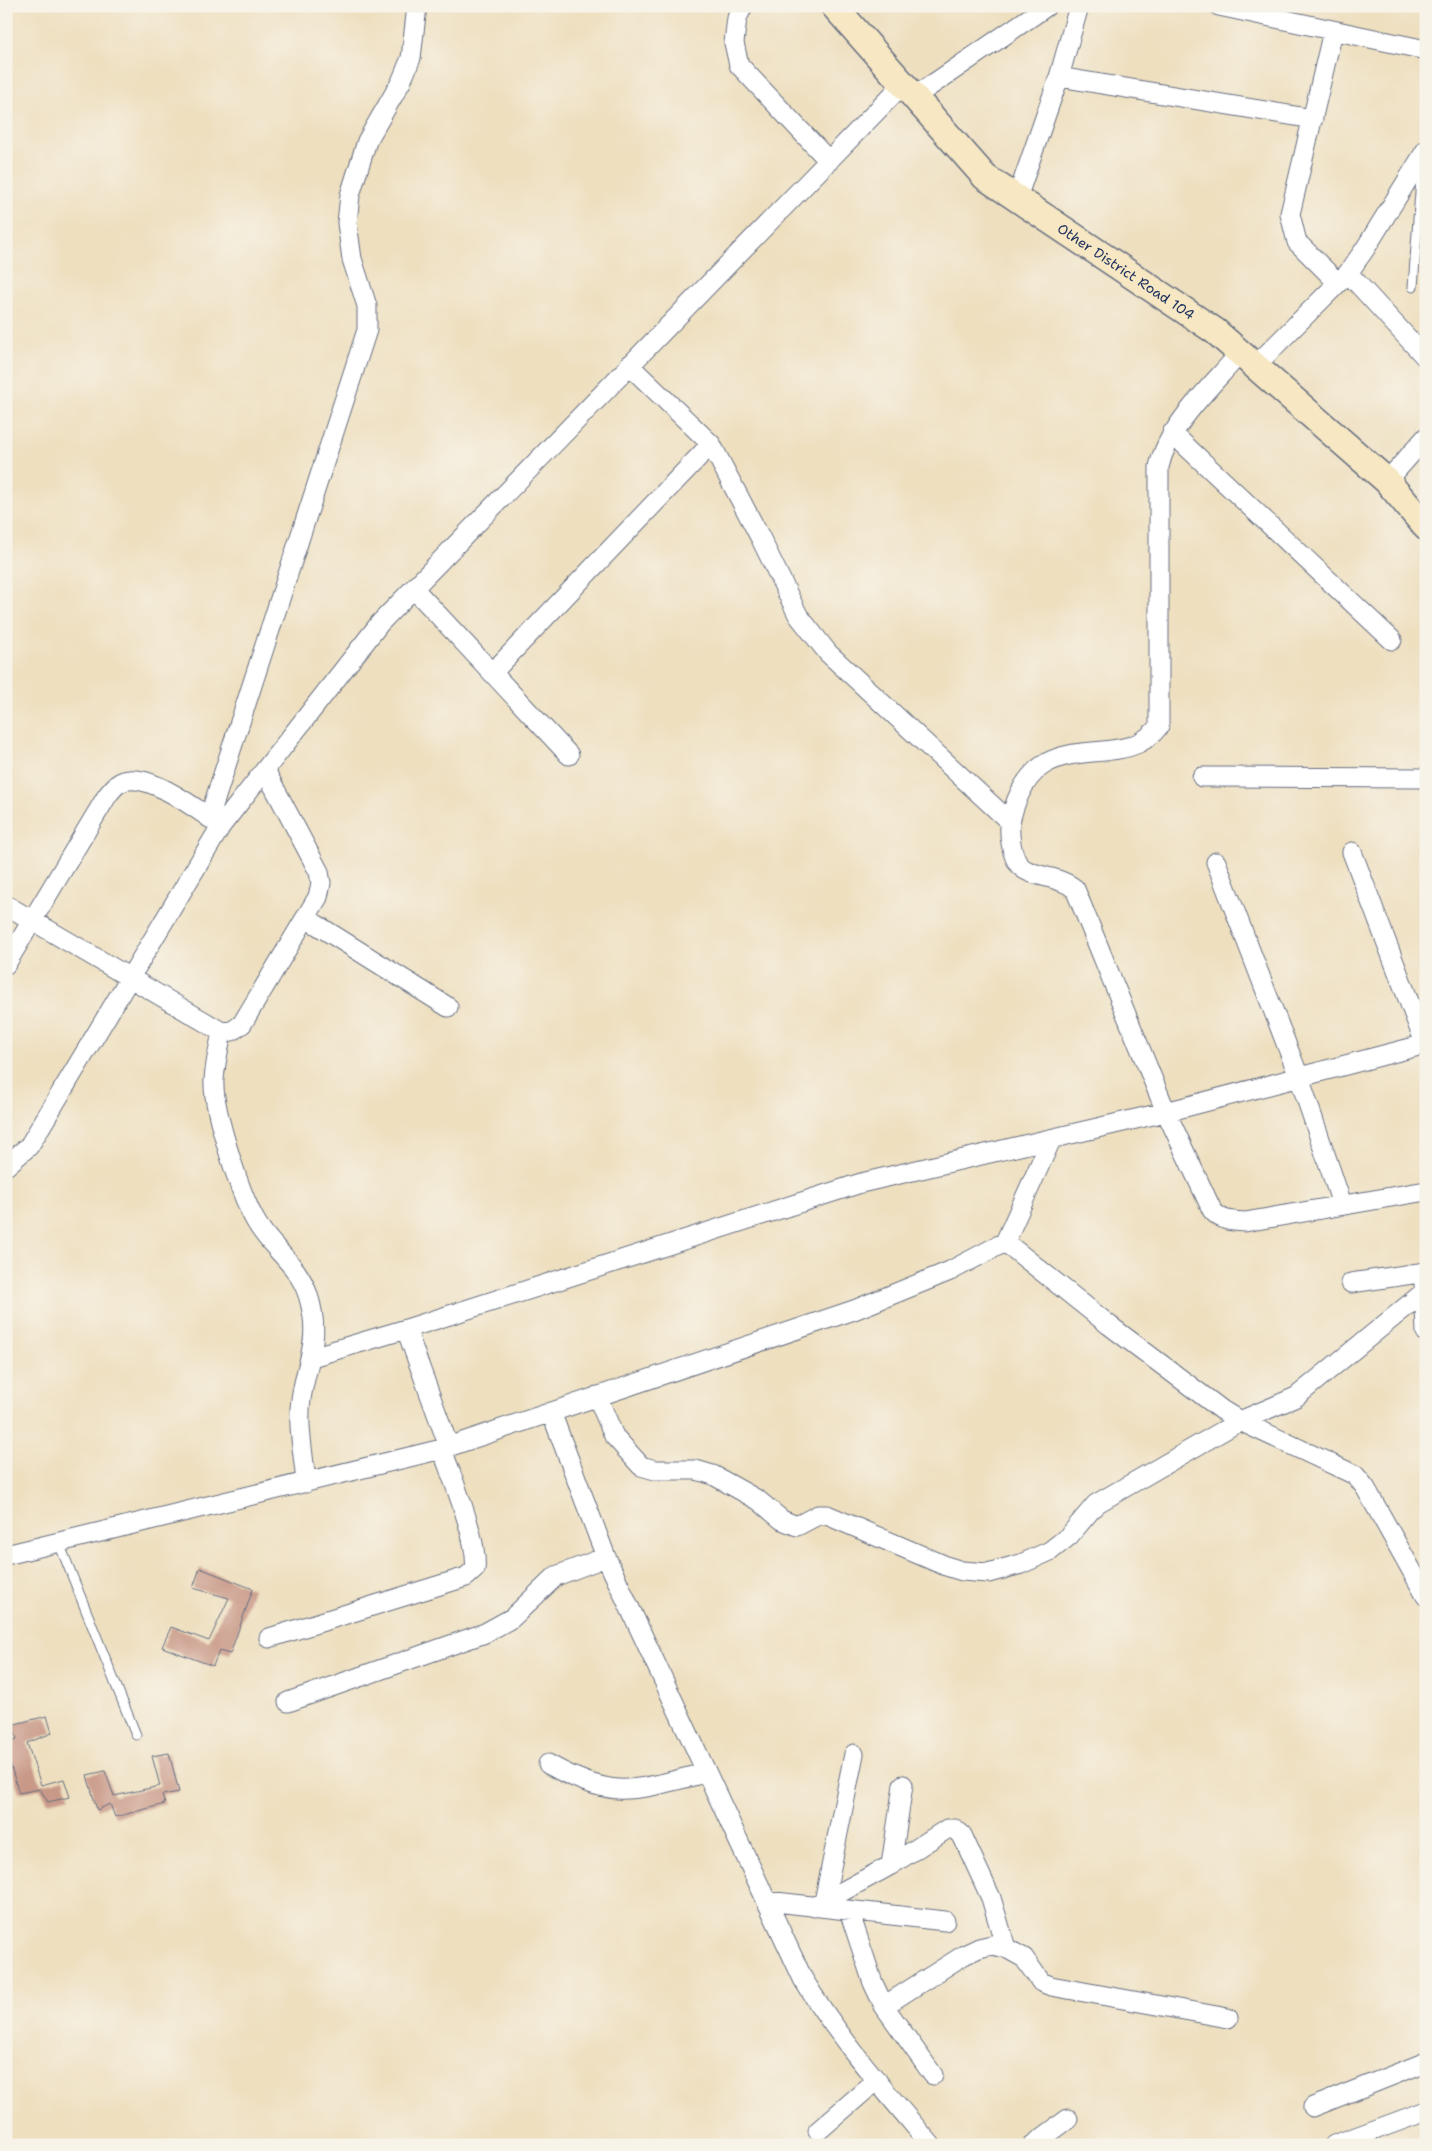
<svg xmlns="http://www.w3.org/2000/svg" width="1432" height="2151" font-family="'Shantell Sans',sans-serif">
  <rect width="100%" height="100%" fill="#f7f3e8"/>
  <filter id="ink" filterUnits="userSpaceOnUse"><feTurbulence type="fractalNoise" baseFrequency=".02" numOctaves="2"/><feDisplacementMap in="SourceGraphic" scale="10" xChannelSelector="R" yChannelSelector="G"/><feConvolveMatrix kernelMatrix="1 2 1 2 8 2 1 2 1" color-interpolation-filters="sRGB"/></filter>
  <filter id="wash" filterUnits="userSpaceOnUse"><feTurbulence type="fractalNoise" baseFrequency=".0096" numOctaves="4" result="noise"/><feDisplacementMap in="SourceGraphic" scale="20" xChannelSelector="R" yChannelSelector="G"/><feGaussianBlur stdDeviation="1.12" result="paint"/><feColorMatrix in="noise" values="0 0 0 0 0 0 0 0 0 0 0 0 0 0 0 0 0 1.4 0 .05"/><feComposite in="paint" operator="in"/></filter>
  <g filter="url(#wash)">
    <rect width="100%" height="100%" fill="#eedfbf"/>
    <g id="blocks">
      <path fill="#c99988" d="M200 1568 253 1589 230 1654 219 1651 213 1666 162 1647 171 1627 209 1641 229 1598 193 1588Z
        M47 1716 52 1733 27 1743 41 1785 64 1779 70 1797 48 1802 40 1789 19 1793 6 1750V1742L17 1739 11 1725Z
        M169 1753 179 1792 162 1795 165 1804 115 1817 110 1804 97 1810 87 1775 105 1771 114 1796 160 1786 152 1756Z"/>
    </g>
  </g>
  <g filter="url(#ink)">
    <use href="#blocks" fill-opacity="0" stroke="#656d80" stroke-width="1"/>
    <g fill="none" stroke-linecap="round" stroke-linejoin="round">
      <g stroke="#656d80" stroke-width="11">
        <path id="lane" d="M1413 287 1422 165
          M59 1543 136 1735"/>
      </g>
      <g stroke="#656d80" stroke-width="21">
        <path id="street" d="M743 6 737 18 734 43 739 65 829 161
          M1219 6 1426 50
          M1333 31 1290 214 1297 242 1338 283
          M1059 77 1313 119
          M914 97 1047 6
          M1017 198 1059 77 1079 6
          M1348 273 1426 358
          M1240 353C1212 386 1168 425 1159 467V726C1120 779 1037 715 1011 818 1008 831 1011 856 1020 866 1032 878 1059 875 1075 889L1166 1112 1212 1210C1221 1221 1231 1221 1245 1222L1426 1191
          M629 365 711 444 761 539 798 615 828 653 1010 822
          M1255 366 1348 273 1365 249 1426 150
          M1172 433 1392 640
          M1387 481 1426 437
          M414 589 569 755
          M492 673 711 444
          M1202 777 1426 778
          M209 818 367 330V306L352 259 347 223 350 195 367 141 401 82 411 58 417 6
          M1352 852 1426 1046
          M1216 862 1299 1077 1342 1204
          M6 905 222 1032 232 1031 242 1024 318 897 321 883 319 872 265 770
          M306 918 448 1007
          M6 964 107 796C110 792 114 787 118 784 143 766 198 811 219 824
          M222 1032C219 1048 215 1064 214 1080 212 1108 242 1201 258 1225 274 1251 298 1264 308 1295 322 1339 307 1359 301 1399 297 1426 304 1456 306 1483
          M6 1166 29 1146 221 826 380 623 903 84
          M1005 1242 1109 1325 1222 1410 1240 1421 1355 1475 1365 1487 1426 1596
          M1351 1283 1426 1272
          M1424 1283 1426 1332
          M406 1329 449 1447
          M312 1357 406 1329 861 1183 1166 1112 1426 1044
          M597 1396 614 1436 641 1466 655 1470H696L713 1475 758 1500 782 1520 797 1526 818 1515H827L946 1566 962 1571 988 1573 1021 1564 1050 1551 1069 1536 1096 1504 1240 1421 1296 1397 1424 1292
          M551 1412 606 1557 803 1979C839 2039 886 2092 931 2145
          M6 1555 442 1449 854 1310 950 1271 1005 1242 1051 1140
          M269 1638 466 1577 475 1569C479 1542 452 1478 442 1449
          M288 1702 485 1633 512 1618 556 1576 606 1557
          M548 1764C616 1802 634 1790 705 1773
          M891 1865 903 1785
          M767 1901 945 1921
          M824 1902 854 1754
          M814 1907 891 1865 947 1829H955L962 1835 991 1898 1006 1948
          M849 1911 873 1983 884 2006 933 2075
          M884 2006 964 1955 979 1948 992 1945 1006 1948 1024 1958 1041 1982 1051 1986 1228 2018
          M1313 2107 1426 2062
          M818 2131 877 2080
          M1033 2145 1068 2119
          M1334 2145 1426 2111"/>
      </g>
      <g stroke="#656d80" stroke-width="29">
        <g id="secondary">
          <path id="s1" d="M834 6 985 177 1215 331 1387 481 1426 527"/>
        </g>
      </g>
      <use href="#lane" stroke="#fff" stroke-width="9"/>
      <use href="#street" stroke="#fff" stroke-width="19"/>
      <use href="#secondary" stroke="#f7e8c3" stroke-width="26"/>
    </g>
  </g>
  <g text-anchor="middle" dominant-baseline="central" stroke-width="4.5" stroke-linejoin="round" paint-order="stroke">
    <g font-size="14" fill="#1b2f5e" stroke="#f7f3e8">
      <text stroke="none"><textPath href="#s1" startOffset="398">Other District Road 104</textPath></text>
    </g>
  </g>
  <rect width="1432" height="2151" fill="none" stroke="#f7f3e8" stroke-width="25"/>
</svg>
